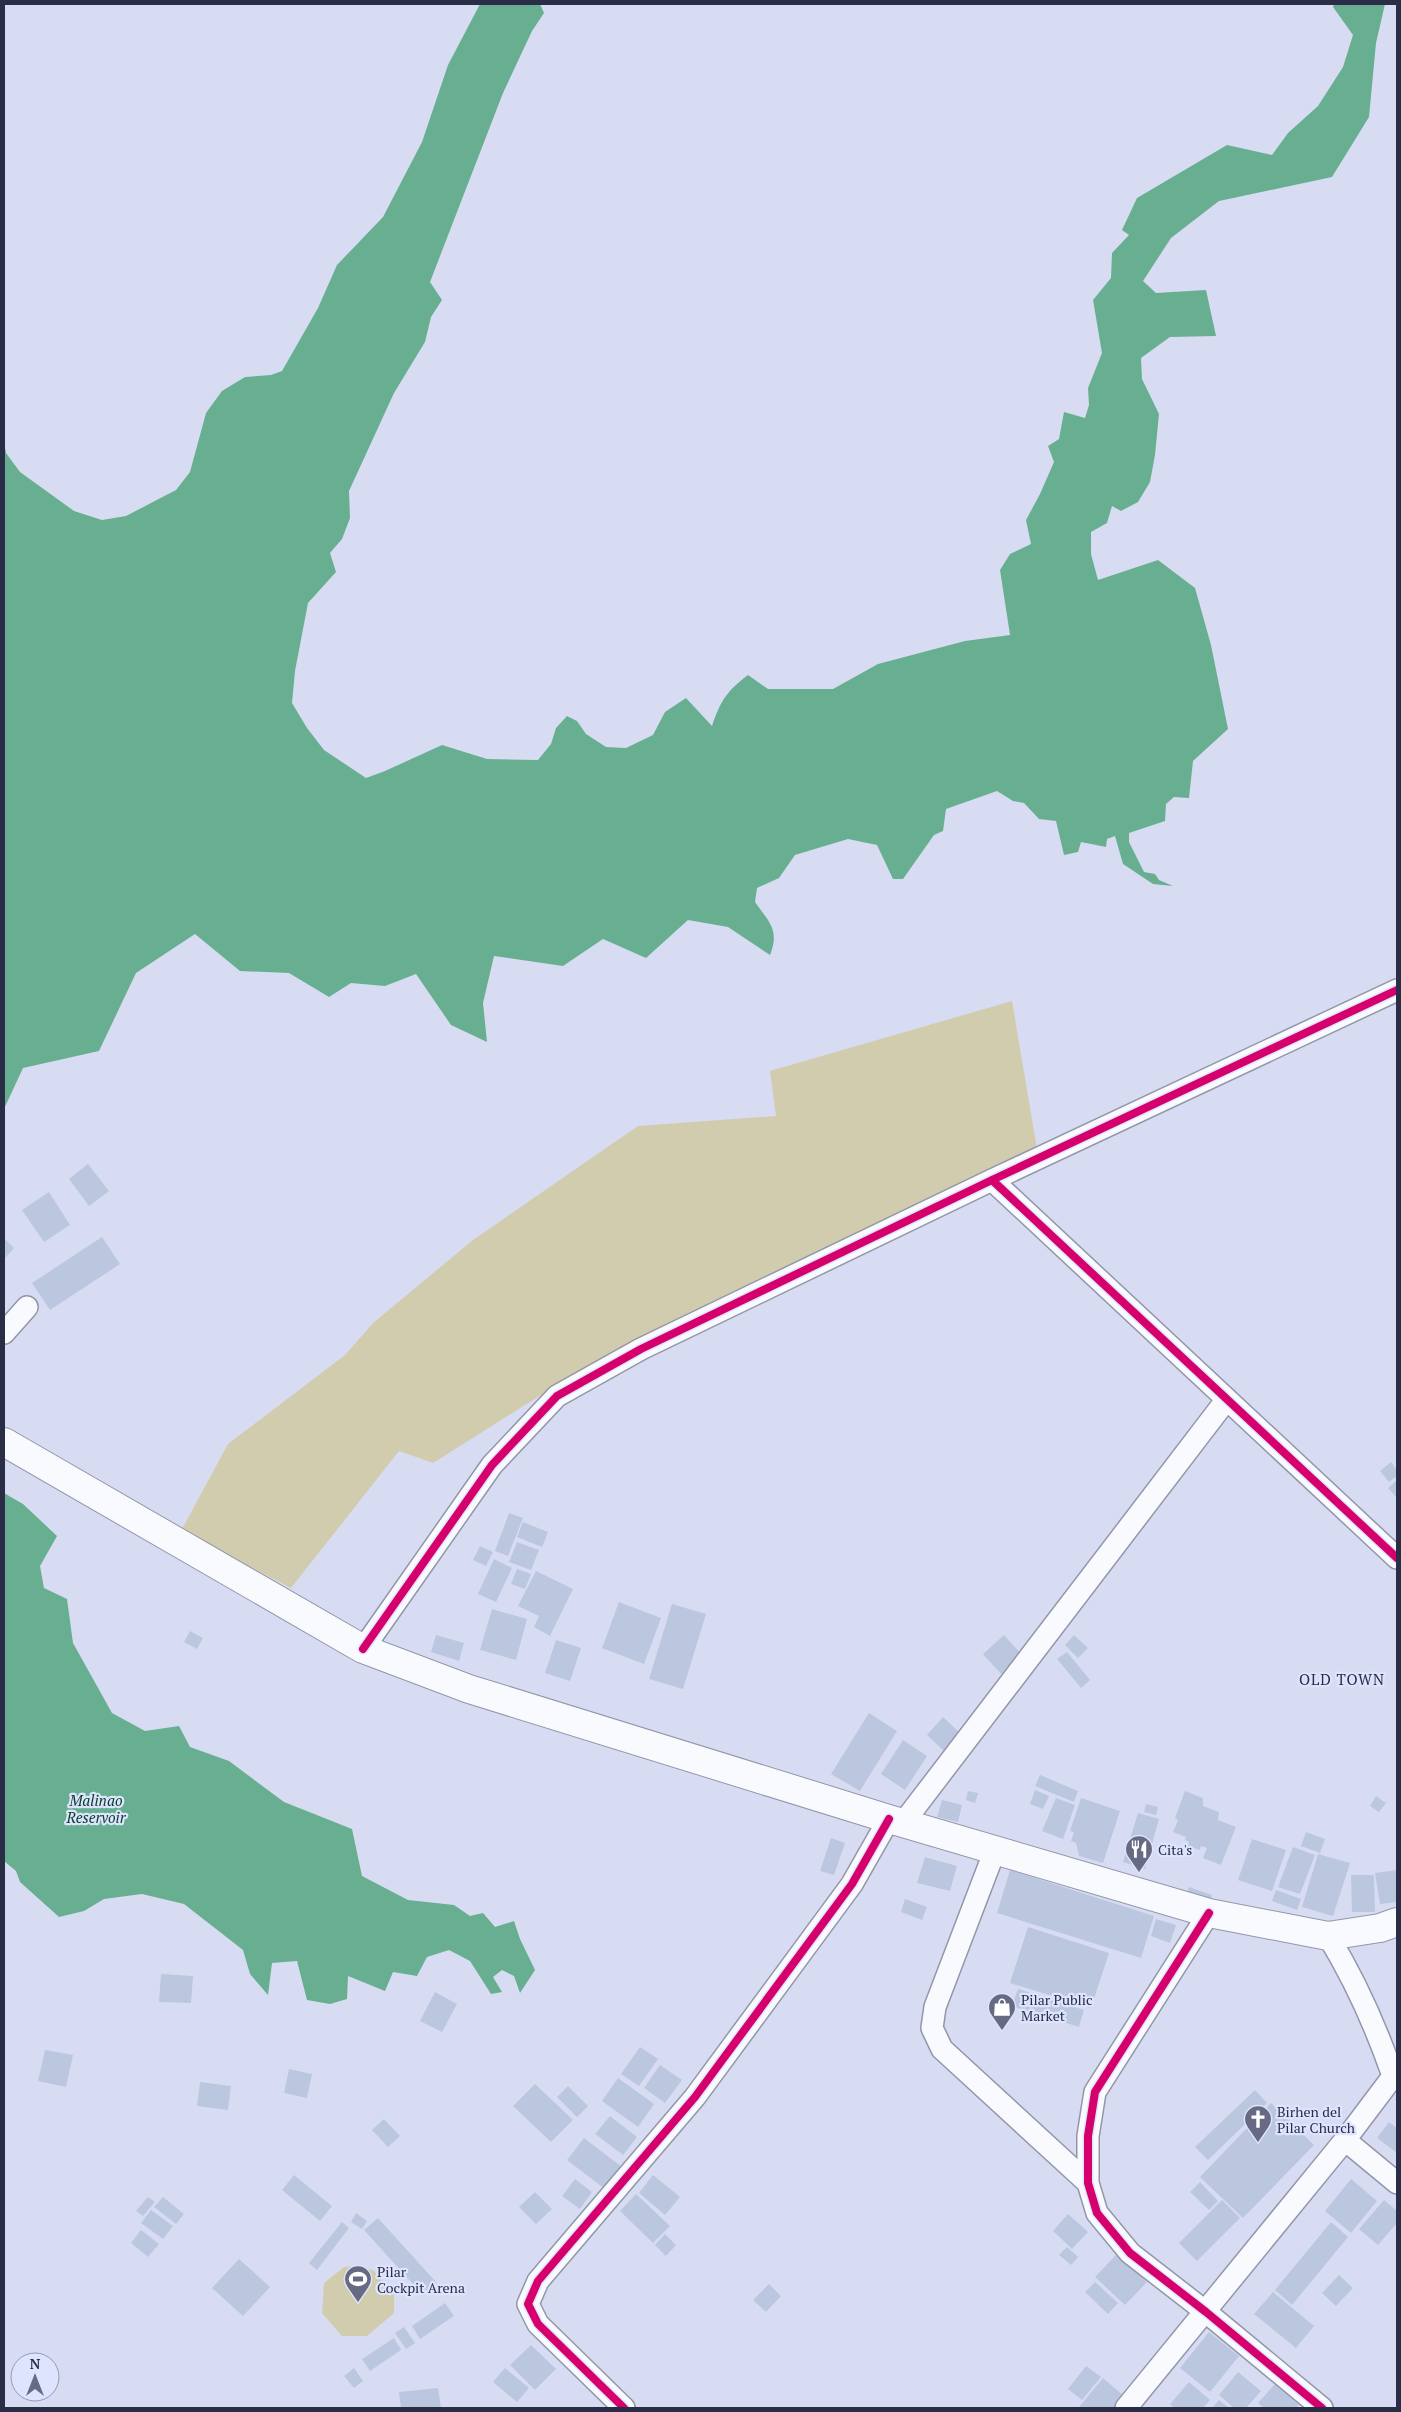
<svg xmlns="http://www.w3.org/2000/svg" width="1401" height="2412" font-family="'PT Serif',serif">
  <rect width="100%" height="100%" fill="#d8dcf2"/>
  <path fill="#d2ccae" d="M1012 1001 1038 1155 565 1380 433 1463 399 1451 291 1588 181 1531 228 1444 345 1355 373 1323 473 1240 638 1126 776 1116 770 1071Z
    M360 2266 374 2271 394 2294V2313L367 2336H342L322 2313 324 2283 344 2267Z"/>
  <path fill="#68af91" d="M480 4H540L544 13 532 31 503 93 430 282 442 300 431 317 425 342 394 393 349 491 350 518 342 539 330 553 336 572 308 603 295 671 292 703 307 728 324 750 366 778 385 771 442 745 487 759 538 760 551 744 556 728 567 716 577 721 586 734 606 747 626 748 653 735 665 712 686 698 712 726C721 700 726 692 748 675L768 689H833L878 664 965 641 1010 635 1000 570 1010 554 1031 544 1026 520 1040 494 1054 462 1048 446 1059 439 1064 412 1085 418 1089 405 1088 388 1102 353 1093 300 1111 278 1112 253 1129 235 1122 230 1137 198 1227 145 1272 155 1288 133 1318 106 1343 67 1353 35 1333 7 1334 4H1385L1376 43 1369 117 1332 177 1219 201 1171 238 1143 281 1156 293 1206 290 1216 336 1170 337 1141 358 1142 379 1159 414 1155 455 1150 482 1138 502 1121 511 1112 506 1107 523 1091 532V554L1098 580 1158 560 1195 588 1211 645 1228 729 1193 761 1189 798 1174 797 1166 804 1165 821 1129 833V842L1144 872 1155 874 1159 880 1173 886 1153 884 1123 864 1115 836 1107 839 1106 847 1081 842 1078 852 1064 855 1056 821 1039 819 1024 803 1013 801 997 791 946 809 943 831 934 835 903 879H893L877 845 848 839 795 855 779 878 757 888 755 902C769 922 780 930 770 955L728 927 688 920 646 958 603 939 563 966 494 956 483 1003 487 1042 451 1025 416 974 385 986 351 983 329 997 289 973 240 971 195 934 136 973 99 1051 23 1068 4 1109V442L6 453 20 472 74 511 102 520 126 516 176 490 190 472 206 413 222 391 245 377 271 375 282 371 318 308 337 265 383 217 422 142 448 65Z
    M4 1493 23 1504 57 1536 40 1566 44 1588 67 1599 73 1643 112 1713 145 1731 179 1726 190 1747 229 1761 284 1802 352 1829 362 1876 408 1900 454 1905 470 1916 483 1913 495 1927 514 1921 520 1939 535 1970 520 1993 514 1976 502 1970 493 1977 502 1992 491 1994 470 1961 449 1950 427 1957 417 1976 393 1972 385 1991 348 1976 347 1999 330 2004 307 2000 297 1961 272 1963 268 1995 250 1974 243 1950 184 1904 142 1894 104 1899 84 1911 59 1917 20 1882 16 1871 4 1861Z"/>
  <path fill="#bbc7df" d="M88 1164 109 1191 89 1206 69 1179Z
    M49 1192 70 1225 44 1242 22 1210Z
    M102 1237 120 1264 50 1310 32 1283Z
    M4 1238 14 1248 4 1259Z
    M1391 1462 1397 1470V1476L1389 1482 1380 1471Z
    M1397 1480V1498L1388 1488Z
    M509 1513 523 1518 508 1556 495 1551Z
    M523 1522 548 1532 542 1547 517 1537Z
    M517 1542 539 1550 531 1570 509 1562Z
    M480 1546 493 1552 486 1566 473 1560Z
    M494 1559 512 1568 496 1602 478 1594Z
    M517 1569 531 1574 525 1589 511 1584Z
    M536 1571 573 1589 550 1636 534 1627 539 1616 518 1606Z
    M619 1602 661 1618 644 1664 602 1648Z
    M672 1604 706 1614 683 1689 649 1679Z
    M492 1609 527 1619 516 1660 480 1650Z
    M190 1631 203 1638 197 1649 184 1642Z
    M436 1635 464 1643 459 1661 431 1652Z
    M1004 1635 1022 1655 1001 1674 983 1654Z
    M1074 1635 1088 1648 1078 1658 1065 1645Z
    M556 1640 581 1648 570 1681 545 1673Z
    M1067 1652 1090 1680 1081 1688 1057 1659Z
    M869 1713 897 1731 860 1791 831 1774Z
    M943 1717 960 1733 944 1751 927 1735Z
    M903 1740 927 1756 905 1790 881 1774Z
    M1040 1775 1078 1791 1074 1802 1035 1786Z
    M1035 1790 1049 1796 1043 1809 1030 1804Z
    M968 1791 978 1793 975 1803 966 1800Z
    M1185 1791 1203 1798V1806L1219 1812 1218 1820 1236 1827 1221 1865 1203 1858 1207 1848 1201 1846 1200 1850 1188 1846 1189 1842 1185 1840 1186 1837 1173 1832 1178 1820 1175 1818Z
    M1376 1796 1386 1803 1379 1812 1370 1806Z
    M1056 1798 1075 1805 1063 1839 1042 1831Z
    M1081 1798 1120 1811 1103 1863 1079 1856 1076 1843 1071 1841 1074 1832 1070 1831Z
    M942 1800 962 1805 958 1822 937 1817Z
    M1146 1804 1158 1807 1156 1815 1144 1812Z
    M1138 1813 1159 1819 1145 1869 1123 1862Z
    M1306 1832 1325 1839 1320 1853 1301 1846Z
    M831 1838 845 1843 834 1875 820 1871Z
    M1252 1839 1286 1850 1272 1891 1238 1880Z
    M1293 1847 1315 1855 1300 1894 1278 1887Z
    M1318 1854 1350 1863 1333 1916 1302 1907Z
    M925 1857 957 1866 950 1891 917 1883Z
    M1010 1870 1154 1916 1141 1958 997 1913Z
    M1397 1870V1902L1380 1904 1375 1873Z
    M1351 1875H1374L1375 1912H1352Z
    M1189 1887 1212 1895 1209 1906 1185 1898Z
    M1276 1890 1301 1899 1297 1910 1272 1901Z
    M905 1899 927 1907 922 1920 901 1912Z
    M1156 1919 1176 1925 1170 1943 1151 1936Z
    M1028 1927 1109 1953 1091 2008 1010 1983Z
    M161 1974 193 1976 191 2003 159 2002Z
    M1018 1989 1084 2010 1079 2027 1012 2006Z
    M435 1992 457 2004 442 2032 420 2021Z
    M640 2047 658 2059 639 2086 621 2074Z
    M45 2050 73 2055 66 2087 38 2081Z
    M660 2065 682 2080 665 2103 644 2088Z
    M289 2069 312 2074 307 2098 284 2093Z
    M618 2078 654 2104 638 2127 602 2101Z
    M200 2082 231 2086 228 2110 197 2106Z
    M535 2084 573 2120 551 2142 513 2106Z
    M568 2086 588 2106 577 2117 557 2097Z
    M1255 2090 1267 2103 1208 2160 1195 2147Z
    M1271 2103 1314 2145 1243 2218 1200 2177Z
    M610 2116 637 2137 623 2155 595 2134Z
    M384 2119 400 2136 388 2147 372 2130Z
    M1389 2122 1397 2128V2153L1377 2138Z
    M584 2138 622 2167 605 2189 567 2160Z
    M294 2175 332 2206 320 2221 282 2190Z
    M653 2175 680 2197 665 2215 639 2193Z
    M575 2179 592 2192 580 2209 562 2196Z
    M1351 2179 1377 2201 1351 2233 1325 2211Z
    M1200 2182 1218 2201 1209 2210 1190 2192Z
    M535 2192 552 2209 536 2224 519 2207Z
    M636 2194 670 2226 653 2243 620 2211Z
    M148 2197 155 2202 143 2216 136 2211Z
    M163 2197 184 2214 176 2224 154 2207Z
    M1222 2200 1240 2218 1197 2261 1179 2243Z
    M1384 2200 1397 2211V2223L1378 2245 1359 2229Z
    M151 2210 173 2226 163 2239 141 2223Z
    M356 2213 367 2221 362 2229 351 2222Z
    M1068 2214 1088 2232 1072 2249 1053 2231Z
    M378 2218 436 2282 422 2294 364 2230Z
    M342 2222 349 2228 317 2270 309 2263Z
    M1331 2222 1348 2237 1292 2305 1275 2290Z
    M141 2230 159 2244 148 2257 131 2243Z
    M665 2234 676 2245 666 2256 655 2245Z
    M1067 2247 1078 2257 1071 2265 1059 2255Z
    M1117 2254 1147 2282 1125 2305 1095 2277Z
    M239 2259 270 2287 243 2316 212 2288Z
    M1339 2275 1353 2288 1336 2306 1322 2293Z
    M1095 2282 1118 2303 1108 2314 1085 2292Z
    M769 2284 781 2296 766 2312 753 2300Z
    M1273 2292 1314 2326 1296 2348 1254 2314Z
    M445 2303 454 2316 420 2339 412 2326Z
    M404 2327 415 2343 406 2349 395 2333Z
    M1209 2332 1239 2356 1210 2392 1180 2368Z
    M394 2338 401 2350 370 2371 362 2359Z
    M531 2345 556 2369 535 2390 510 2365Z
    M1086 2366 1101 2377 1082 2400 1068 2389Z
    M354 2368 363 2381 354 2388 344 2376Z
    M505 2368 529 2388 517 2402 493 2382Z
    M1238 2372 1261 2391 1246 2408H1234L1219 2395Z
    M1103 2378 1124 2396 1114 2408H1081L1079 2407Z
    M1189 2382 1210 2400 1203 2408H1174L1170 2404Z
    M1275 2384 1299 2405 1296 2408H1264L1258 2403Z
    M438 2388 441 2408H401L399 2392Z
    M1219 2400 1229 2408H1212Z"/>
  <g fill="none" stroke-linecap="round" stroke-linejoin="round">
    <g stroke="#9396ab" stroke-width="24">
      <path id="minor" d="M992 1180 1397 1558
        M4 1333 27 1307
        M363 1649 492 1465 557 1396 641 1349 992 1180 1397 990
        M903 1823 1227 1399
        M995 1850 935 2007 932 2028 942 2049 1088 2183
        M1209 1913 1095 2092 1088 2136V2183L1097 2213 1130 2253 1206 2312 1322 2408
        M1328 1936C1355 1980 1376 2027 1393 2076
        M1345 2140 1397 2183
        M624 2408 538 2324 528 2304 538 2281 695 2097 852 1884 889 1819
        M1126 2408 1345 2140 1397 2071"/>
    </g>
    <g stroke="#9396ab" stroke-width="30">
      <path id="secondary" d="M4 1442 363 1649 469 1689 889 1819 1209 1913 1328 1936 1380 1928 1397 1922"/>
    </g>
    <use href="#minor" stroke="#f9fafd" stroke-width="21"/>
    <use href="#secondary" stroke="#f9fafd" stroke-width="28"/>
    <g stroke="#dee3fe" stroke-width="11">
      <path id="cycleway" d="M992 1180 1397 1558
        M363 1649 492 1465 557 1396 641 1349 992 1180 1397 990
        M1209 1913 1095 2092 1088 2136V2183L1097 2213 1130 2253 1206 2312 1322 2408
        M624 2408 538 2324 528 2304 538 2281 695 2097 852 1884 889 1819"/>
    </g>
    <use href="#cycleway" stroke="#d6006c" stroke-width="8"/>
  </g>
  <defs>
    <g id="restaurant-pin" transform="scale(1.4375)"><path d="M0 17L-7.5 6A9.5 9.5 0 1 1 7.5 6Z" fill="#666a82" stroke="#dee3fe"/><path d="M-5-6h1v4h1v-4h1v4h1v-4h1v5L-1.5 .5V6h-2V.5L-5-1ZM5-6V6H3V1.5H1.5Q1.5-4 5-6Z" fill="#fff"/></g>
    <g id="shop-pin" transform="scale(1.4375)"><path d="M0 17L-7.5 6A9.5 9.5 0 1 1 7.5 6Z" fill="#666a82" stroke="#dee3fe"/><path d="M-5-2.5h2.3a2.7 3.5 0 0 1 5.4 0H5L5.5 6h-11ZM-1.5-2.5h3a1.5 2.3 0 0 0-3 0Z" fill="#fff"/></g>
    <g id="church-pin" transform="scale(1.4375)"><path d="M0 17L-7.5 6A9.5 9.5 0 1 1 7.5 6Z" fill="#666a82" stroke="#dee3fe"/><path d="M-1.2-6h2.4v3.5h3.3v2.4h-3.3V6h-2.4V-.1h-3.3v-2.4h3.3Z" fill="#fff"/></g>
    <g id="stadium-pin" transform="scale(1.4375)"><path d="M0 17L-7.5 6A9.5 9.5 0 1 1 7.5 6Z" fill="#666a82" stroke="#dee3fe"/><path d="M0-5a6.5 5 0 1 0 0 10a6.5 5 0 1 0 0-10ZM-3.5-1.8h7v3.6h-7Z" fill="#fff"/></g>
  </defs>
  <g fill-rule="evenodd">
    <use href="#restaurant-pin" x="1139" y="1849"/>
    <use href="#shop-pin" x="1002" y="2007"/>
    <use href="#church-pin" x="1258" y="2119"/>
    <use href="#stadium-pin" x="358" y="2279"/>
  </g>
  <g text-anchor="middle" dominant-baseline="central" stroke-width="4.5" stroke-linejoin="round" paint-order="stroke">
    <g font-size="14" fill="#292d46" stroke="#dee3fe" text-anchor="start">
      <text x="1158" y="1849">Cita's</text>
      <text x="1021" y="1999">Pilar Public<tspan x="1021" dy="16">Market</tspan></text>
      <text x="1277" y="2111">Birhen del<tspan x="1277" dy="16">Pilar Church</tspan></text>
      <text x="377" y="2271">Pilar<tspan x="377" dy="16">Cockpit Arena</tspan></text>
    </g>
    <g font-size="15" letter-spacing="1" fill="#292d46" stroke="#dee3fe">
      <text x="1342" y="1679">OLD TOWN</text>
    </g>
    <g font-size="15" font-style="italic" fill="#053e24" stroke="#dee3fe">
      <text x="96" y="1800">Malinao<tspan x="96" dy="17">Reservoir</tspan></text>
    </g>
  </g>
  <rect width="1401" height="2412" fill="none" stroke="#292d46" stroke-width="10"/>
  <g transform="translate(35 2377)"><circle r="24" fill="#dee3fe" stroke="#969ab4"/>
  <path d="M0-4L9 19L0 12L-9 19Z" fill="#666a82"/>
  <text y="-8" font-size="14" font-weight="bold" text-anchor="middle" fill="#292d46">N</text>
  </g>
</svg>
